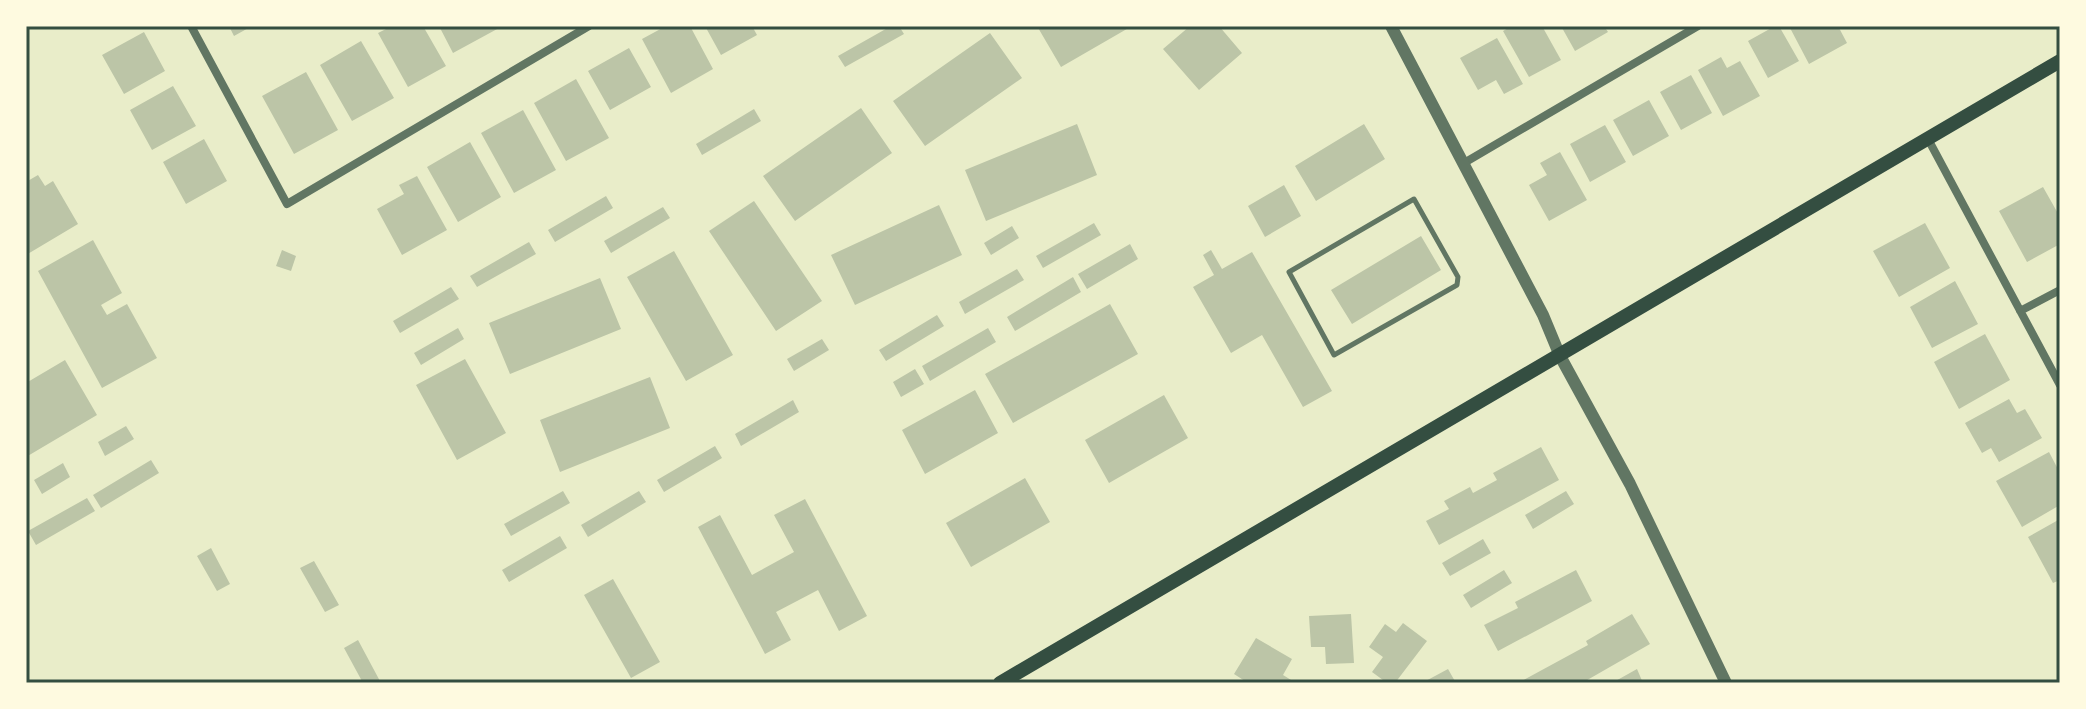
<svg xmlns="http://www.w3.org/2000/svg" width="2086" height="709" font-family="Helvetica,sans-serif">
  <rect width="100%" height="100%" fill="#e9edc9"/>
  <path fill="#bcc5a7" d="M229 26H252L234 36Z
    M392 26H423L446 66 408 87 378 33Z
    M439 26H497L499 28 453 53Z
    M666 26H690L713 69 671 93 642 39Z
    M705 26H752L757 35 721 55Z
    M891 26H899L904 34 845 67 838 56Z
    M1037 26H1132L1061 67Z
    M1190 26H1219L1242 53 1199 90 1163 49Z
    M1512 26H1542L1561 60 1529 77 1503 31Z
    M1561 26H1604L1608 32 1575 51Z
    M1775 26H1779L1799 61 1768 78 1748 41Z
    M1789 26H1838L1847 43 1809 64Z
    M144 32 165 71 124 94 102 55Z
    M990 33 1022 78 925 146 893 101Z
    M1497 38 1523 84 1504 94 1496 80 1478 90 1460 58Z
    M361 41 394 98 352 121 320 65Z
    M629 48 651 87 610 110 588 71Z
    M1721 57 1727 68 1740 61 1760 96 1723 116 1698 70Z
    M306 72 338 130 294 154 262 96Z
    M1691 75 1712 113 1681 130 1660 92Z
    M576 79 609 138 566 161 534 103Z
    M173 86 196 126 152 150 130 110Z
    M1649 100 1669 136 1633 156 1613 120Z
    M861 108 892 153 795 221 763 176Z
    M754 109 761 121 702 155 696 144Z
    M523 110 556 170 514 193 481 133Z
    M1077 124 1097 175 986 221 965 170Z
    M1364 124 1385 159 1316 201 1295 166Z
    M1605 125 1626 162 1590 182 1570 144Z
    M204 139 227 181 186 204 163 162Z
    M470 142 501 197 458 222 427 167Z
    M1560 152 1587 200 1549 221 1529 185 1547 175 1540 163Z
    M38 175 45 186 53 181 78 224 26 255V182Z
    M417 176 447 230 402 255 377 209 404 194 399 185Z
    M1284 185 1301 216 1265 237 1248 206Z
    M2043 187 2060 217V244L2027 262 1999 211Z
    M606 196 613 208 555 242 548 230Z
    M754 201 822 301 776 331 709 231Z
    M939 205 962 255 855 305 831 255Z
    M663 207 670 218 611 253 604 241Z
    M1094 223 1101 235 1043 268 1036 256Z
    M1925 223 1950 268 1899 297 1873 251Z
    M1012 226 1019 238 991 255 984 243Z
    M1421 236 1441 270 1352 324 1331 290Z
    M93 240 122 293 101 305 107 315 127 304 157 358 102 388 38 271Z
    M529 242 536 254 477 287 470 276Z
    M1130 244 1138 259 1087 289 1078 274Z
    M282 250 296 256 291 271 276 266Z
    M1211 250 1222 269 1252 252 1332 391 1303 407 1262 335 1231 353 1193 287 1214 275 1203 255Z
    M674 251 733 355 686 381 627 277Z
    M1017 269 1024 280 965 314 959 302Z
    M1073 277 1081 292 1015 331 1007 317Z
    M600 278 621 329 510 374 489 323Z
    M1955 281 1978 324 1932 348 1910 307Z
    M451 287 459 299 400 333 393 321Z
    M1110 304 1138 354 1013 423 985 374Z
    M937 315 944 326 886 361 879 350Z
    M458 328 464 339 421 365 414 353Z
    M988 328 996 342 930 381 922 366Z
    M1985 334 2010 380 1959 409 1934 362Z
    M822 339 829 350 794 371 787 359Z
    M465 359 506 433 457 460 416 385Z
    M65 360 97 415 26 457V383Z
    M915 369 924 384 901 397 893 382Z
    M650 377 670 428 560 472 540 420Z
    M975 390 998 433 925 474 902 430Z
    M1164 395 1188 438 1109 483 1085 440Z
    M2009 399 2017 413 2025 409 2042 438 1999 462 1991 448 1982 453 1965 423Z
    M793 400 799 412 741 446 735 434Z
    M126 426 134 439 105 456 98 442Z
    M715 446 722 458 664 492 657 480Z
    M1541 447 1559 480 1439 545 1426 521 1449 509 1444 501 1470 487 1473 493 1497 480 1493 473Z
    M2049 452 2060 473V505L2022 527 1996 481Z
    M151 460 159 473 101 508 93 495Z
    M63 463 70 477 42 494 34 480Z
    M1025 478 1050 522 971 567 946 523Z
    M563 491 570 503 511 536 504 524Z
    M639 491 646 502 588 537 581 525Z
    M1566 491 1574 504 1533 529 1525 515Z
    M87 498 95 511 36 545 28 531Z
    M805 499 867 616 839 631 818 590 776 612 791 640 765 654 698 527 720 515 752 575 794 552 774 515Z
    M2060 519V580L2053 583 2028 537Z
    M560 536 567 548 509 582 502 570Z
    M1483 539 1491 553 1450 576 1442 563Z
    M211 548 230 584 217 591 197 556Z
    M314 561 339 605 325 612 300 568Z
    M1504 570 1512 583 1471 608 1463 595Z
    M1576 570 1592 601 1498 651 1484 625 1518 608 1515 602Z
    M613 579 660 662 631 678 584 595Z
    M1351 614 1354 663 1326 664 1325 647H1311L1309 616Z
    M1632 614 1650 644 1582 683H1518L1588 645 1586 641Z
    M1403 623 1427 641 1395 683H1387L1372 672 1383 657 1369 647 1385 624 1396 632Z
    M1256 638 1292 659 1283 675 1296 683H1248L1234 674Z
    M358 640 381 683H363L344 648Z
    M1448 669 1456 683H1422Z
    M1637 669 1643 683H1612Z"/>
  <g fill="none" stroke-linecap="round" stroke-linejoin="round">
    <path stroke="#617663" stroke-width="5" d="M1414 199 1458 277 1457 285 1334 355 1289 272Z"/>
    <path stroke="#617663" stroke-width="8" d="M191 26 287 204 589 26
      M1928 139 2060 385
      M1464 163 1698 26
      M2020 311 2060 290"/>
    <path stroke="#617663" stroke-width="12" d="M1391 26 1543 315 1560 356 1630 484 1726 683"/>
    <path stroke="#344e41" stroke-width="14" d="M1000 683 2060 61"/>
  </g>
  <rect width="2086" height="709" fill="none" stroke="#fefae0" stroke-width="56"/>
  <rect x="28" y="28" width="2030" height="653" fill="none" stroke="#344e41" stroke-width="3"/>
</svg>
